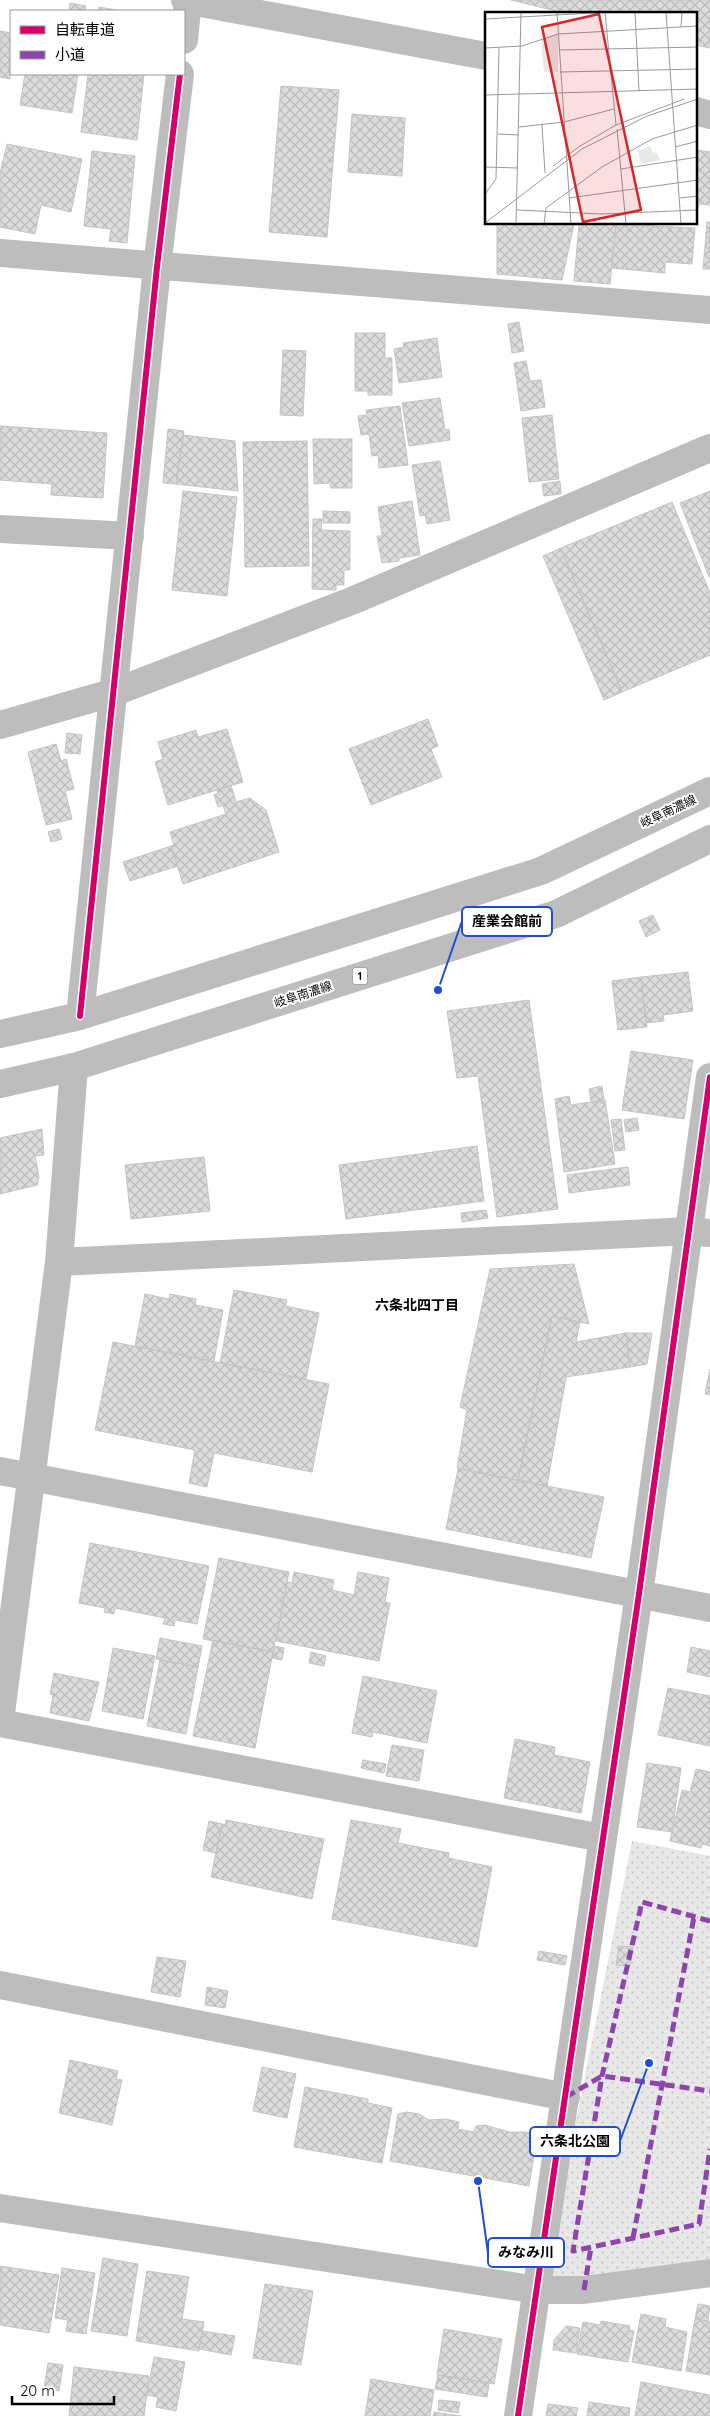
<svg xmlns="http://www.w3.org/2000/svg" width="710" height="2416" font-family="Quicksand,'Noto Sans JP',sans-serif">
  <defs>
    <pattern id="park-dots" width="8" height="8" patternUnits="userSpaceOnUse" patternTransform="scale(1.25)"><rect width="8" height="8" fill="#e8e8e8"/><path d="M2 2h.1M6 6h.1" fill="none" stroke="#c5c5c5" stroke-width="1.8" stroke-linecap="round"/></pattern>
    <pattern id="building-cross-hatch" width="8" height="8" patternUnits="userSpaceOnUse" patternTransform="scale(1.25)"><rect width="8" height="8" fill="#dcdcdc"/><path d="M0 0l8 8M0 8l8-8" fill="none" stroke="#bbb"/></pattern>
  </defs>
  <rect width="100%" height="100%" fill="#fff"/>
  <path fill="url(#park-dots)" d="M632 1841 710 1856V2270L543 2285Z"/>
  <path fill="url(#building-cross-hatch)" stroke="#c4c4c4" d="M511 0H710V48L696 45V14H568Z
    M70 3 86 6 85 11H69Z
    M99 7 122 11H99Z
    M0 31 11 33 10 79 0 77Z
    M25 74H78L72 113 20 105Z
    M88 74H144L137 140 81 132Z
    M281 86 339 90 327 237 269 232Z
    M352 114 405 118 402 176 348 172Z
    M7 144 82 159 71 212 41 205 35 234 0 227V173Z
    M696 150 710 152V205L699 204 698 208H696Z
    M92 151 135 156 127 243 109 241 111 229 84 226Z
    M707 222H710V269H703Z
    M497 224H574L562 280 497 274Z
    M579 224H616L610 284 574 281Z
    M616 224 695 228 692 264 665 262V273L612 268Z
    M519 322 524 351 512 353 508 324Z
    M355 333H385V358H392V395H368V391H355Z
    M437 338 442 377 399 383 394 349 404 347 403 343Z
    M283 350 306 351 303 416 280 415Z
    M526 361 530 381 541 380 545 407 521 411 514 363Z
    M440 398 445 430 449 429 450 440 409 446 402 403Z
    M400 406 408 465 379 468 378 455 372 456 369 434 361 435 358 416 367 415 366 410Z
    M552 415 559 479 529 482 522 418Z
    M0 426 107 433 103 498 51 495 52 484 0 480Z
    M168 429 184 431 176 484 163 483Z
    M183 435 235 441 238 491 176 484Z
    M313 439H352V488H331L330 483 314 484Z
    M307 441 309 566 245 567 243 442Z
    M440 461 450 520 427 524 425 515 420 516 412 465Z
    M560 481 561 494 544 496 542 484Z
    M183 491 237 497 227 596 172 590Z
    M710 491V577H709L680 503Z
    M412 501 420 555 399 558V561L382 563 377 536H382L378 507Z
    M672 502 710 593V655L622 692 561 548Z
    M323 511 350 512V523H323Z
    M313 519H322L321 530 350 531V570H344V585H336V590L312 589Z
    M561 548 622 692 604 700 543 556Z
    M428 719 438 746 431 749 442 777 371 805 349 749Z
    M227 729 243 782 168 805 155 762 163 759 158 742 196 730 198 737Z
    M67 733 82 735 80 754 65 753Z
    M56 744 61 761 66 759 74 789 65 791 72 819 46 825 28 752Z
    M231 785 236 802 250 798 266 810 279 852 183 884 171 846 174 845 170 832 226 814 223 805 218 807 214 795 218 793 217 790Z
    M59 829 62 839 51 842 48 832Z
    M171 846 178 866 130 881 123 862Z
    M653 915 660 930 646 937 639 921Z
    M688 972 693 1011 663 1015 664 1021 646 1023 641 977Z
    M641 977 647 1027 618 1030 612 981Z
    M529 1000 558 1209 497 1217 478 1076 457 1078 447 1011Z
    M631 1051 693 1060 684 1119 622 1110Z
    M602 1086 604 1100 591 1102 589 1089Z
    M569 1096 571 1105 605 1100 615 1164 564 1172 555 1099Z
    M637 1118 639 1130 626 1132 624 1120Z
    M621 1119 625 1150 615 1151 611 1120Z
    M42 1129 44 1155 35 1156 39 1177 37 1185 0 1194V1138Z
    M477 1146 484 1201 346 1219 339 1165Z
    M204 1157 210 1211 131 1219 125 1165Z
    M628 1167 630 1185 569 1193 567 1175Z
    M486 1210 488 1218 462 1222 461 1213Z
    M574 1264 589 1324 552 1316 518 1480 457 1468 467 1410 460 1407 490 1269Z
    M234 1290 287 1300 285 1306 319 1313 306 1379 220 1363Z
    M145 1294 169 1299 170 1294 196 1299 195 1305 223 1310 214 1361 135 1346Z
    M552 1316 580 1322 576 1342 626 1333 630 1367 566 1377 547 1486 518 1480Z
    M626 1333H652L647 1364 630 1367Z
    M113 1342 329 1384 312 1472 214 1453 207 1487 189 1483 195 1450 95 1430Z
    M710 1369V1395L705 1394Z
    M458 1469 604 1497 591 1558 446 1529Z
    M90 1543 209 1566 197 1624 175 1620 174 1626 163 1624 165 1618 115 1608 114 1614 104 1612 105 1608 79 1603Z
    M219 1558 289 1572 273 1652 203 1639Z
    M294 1572 334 1580 332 1590 354 1595 358 1572 389 1578 385 1602 390 1603 379 1661 276 1641 287 1582 292 1583Z
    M160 1638 202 1646 198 1667 156 1659Z
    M213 1640 273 1652 255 1748 193 1736Z
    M275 1646 284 1648 282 1660 272 1658Z
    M691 1647 710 1651V1677L687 1672Z
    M113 1648 155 1656 143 1719 102 1711Z
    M311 1652 326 1656 324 1666 309 1663Z
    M160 1660 198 1667 186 1734 147 1726Z
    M54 1673 99 1682 89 1721 50 1713 53 1695 50 1694Z
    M363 1676 437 1691 427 1743 373 1732 372 1737 352 1733Z
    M668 1688 710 1696V1746L658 1735Z
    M515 1739 555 1747 554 1755 590 1762 581 1813 504 1798Z
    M392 1745 424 1750 419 1781 386 1776Z
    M363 1760 386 1764 384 1773 361 1768Z
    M647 1763 681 1768 672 1832 637 1827Z
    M696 1769 710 1772V1846L702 1844 701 1848 670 1841 682 1790 690 1792Z
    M226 1820 324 1839 312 1899 211 1877 222 1824 225 1825Z
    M351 1820 401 1829 398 1843 449 1853 448 1858 492 1867 477 1947 332 1919Z
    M209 1821 222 1824 216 1853 203 1850Z
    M619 1946 633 1947 630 1966 616 1965Z
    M539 1951 567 1956 565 1965 537 1960Z
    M157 1957 186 1961 180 1997 151 1992Z
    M207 1987 228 1991 225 2008 205 2005Z
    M70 2060 118 2071 116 2079 122 2080 112 2125 59 2113Z
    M262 2067 296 2074 287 2118 253 2111Z
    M305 2087 368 2099V2103L392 2108 382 2163 294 2147Z
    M407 2112 419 2114 429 2120 446 2119 459 2122 458 2129 474 2132 476 2126 485 2125 509 2132H526L537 2136 529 2186 390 2161 398 2114Z
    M103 2258 138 2264 127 2336 91 2331Z
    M0 2266 59 2275 49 2333 0 2325Z
    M62 2268 95 2273 86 2334 66 2331 68 2320 55 2318Z
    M147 2271 189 2277 182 2319 204 2322 199 2351 136 2341Z
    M265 2284 313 2291 301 2365 253 2358Z
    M698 2304 710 2306 708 2321 695 2319Z
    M641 2314 666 2319 665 2327 687 2332 681 2371 632 2362Z
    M695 2319 710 2322V2375L686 2371Z
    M601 2321 630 2326 629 2330 634 2331 628 2362 577 2354 583 2322 600 2325Z
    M566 2326 580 2328 576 2353 553 2350 554 2340Z
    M444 2329 502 2339 494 2384 437 2375Z
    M202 2331 235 2336 231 2355 199 2349Z
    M154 2357 185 2362 176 2411 156 2407 158 2397 147 2395Z
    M48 2363 63 2365 59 2391 44 2388Z
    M74 2367 149 2376 144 2416H69Z
    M438 2375 489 2383 487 2397 435 2389Z
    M371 2379 434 2390 430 2416H365Z
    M641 2382 710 2395V2416H635Z
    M439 2400 460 2402 458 2413 438 2410Z
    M589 2402 630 2408 629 2416H587Z
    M548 2404 578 2408 576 2416H546Z
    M434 2412 461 2416H433Z"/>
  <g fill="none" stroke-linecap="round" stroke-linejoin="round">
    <path stroke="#bdbdbd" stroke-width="28" d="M185 0 486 56
      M184 40 188 0
      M696 111 710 115
      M0 253 710 310
      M0 529 130 536
      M0 725 115 692 354 600 710 448
      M80 1016 157 267 180 74
      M59 1262 690 1231 710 1233
      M0 1471 710 1608
      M0 1721 59 1262 74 1067
      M0 1723 602 1838
      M0 1985 566 2097
      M0 2208 538 2290H584L710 2273
      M518 2416 639 1594 710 1077"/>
    <path stroke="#bdbdbd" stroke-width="28" d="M0 1034 80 1016 541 871 710 791
      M0 1084 74 1067 556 914 710 839"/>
    <path stroke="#8e44ad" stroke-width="5" stroke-dasharray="10 5" stroke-linecap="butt" d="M710 1921 642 1902 602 2076 573 2251 699 2224 710 2149
      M566 2097 602 2076 710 2091
      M633 2238 694 1917
      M584 2290 591 2247"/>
    <g stroke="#fff" stroke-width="9">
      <path id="cycleway" d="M80 1016 157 267 180 74
        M518 2416 639 1594 710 1077"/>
    </g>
    <use href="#cycleway" stroke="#d6006c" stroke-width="6"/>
  </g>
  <g text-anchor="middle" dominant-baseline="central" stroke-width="4" stroke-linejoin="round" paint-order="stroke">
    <rect fill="#fff" stroke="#4c4c4c" stroke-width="1" x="352.5" y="967.5" width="15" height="17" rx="4"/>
    <g font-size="11" font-weight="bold" fill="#000">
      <text x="360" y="976">1</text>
    </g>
    <g font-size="12" fill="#000" stroke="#fff">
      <text transform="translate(668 811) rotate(-25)">岐阜南濃線</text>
      <text transform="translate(303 994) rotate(-18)">岐阜南濃線</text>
    </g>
    <g font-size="14" font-weight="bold" fill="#000" stroke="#fff">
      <text x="417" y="1305">六条北四丁目</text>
    </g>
  </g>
  <g transform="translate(485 12)">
    <rect width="212" height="212" fill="#fff"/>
    <path d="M73 22V60H59L56 28ZM165 134 167 140 172 141 175 148 156 152 153 139Z" fill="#e8e8e8"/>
    <path fill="none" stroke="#999" stroke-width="1" d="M72 0 86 212M120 0 131 113M150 0 154 79M181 0 196 212M0 7 125 0M196 15 197 0M0 36 37 34 73 22 213 14M74 38 213 35M75 60 213 57M0 83 213 77M57 113 60 161M34 115 79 110 129 97M132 117 141 212M13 122 34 123M190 135 213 129M68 154 95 134 131 113 199 87M0 155 33 156M136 157 213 145M0 182 11 167 14 35M84 186 213 168M195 186 213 184M32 198 117 202 213 198M0 211 97 137 162 104 213 87M31 212 36 0M59 212 61 196 117 155 167 127 213 113"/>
    <path fill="#d62828" fill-opacity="0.15" stroke="#d62828" stroke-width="2.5" d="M114 2 156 198 98 210 57 15Z"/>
    <rect width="212" height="212" fill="none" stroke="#000" stroke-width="2.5"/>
  </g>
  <path fill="none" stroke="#1d4ed8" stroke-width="2" d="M438 990L462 921M649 2063L620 2141M478 2181L488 2253"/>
  <g fill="#1d4ed8" stroke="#fff" stroke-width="2">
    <circle cx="438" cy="990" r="5"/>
    <circle cx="649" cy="2063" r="5"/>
    <circle cx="478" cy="2181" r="5"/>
  </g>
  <g fill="#fff" stroke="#1d4ed8" stroke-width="2">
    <rect x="462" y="907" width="90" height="29" rx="5"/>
    <rect x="530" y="2127" width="90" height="29" rx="5"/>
    <rect x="488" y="2238" width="76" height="29" rx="5"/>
  </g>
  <g font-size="14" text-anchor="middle" font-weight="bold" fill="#000">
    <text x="507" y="926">産業会館前</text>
    <text x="575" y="2146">六条北公園</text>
    <text x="526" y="2257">みなみ川</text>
  </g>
  <rect x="10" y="10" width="175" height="65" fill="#ffffff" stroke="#999999"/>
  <rect x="20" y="26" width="25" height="8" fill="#d6006c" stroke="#999999"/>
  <text x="55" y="35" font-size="15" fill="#000000">自転車道</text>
  <rect x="20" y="51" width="25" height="8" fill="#8e44ad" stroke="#999999"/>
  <text x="55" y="60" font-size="15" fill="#000000">小道</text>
  <path d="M12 2396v8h102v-8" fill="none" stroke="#000000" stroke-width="2.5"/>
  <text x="20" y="2396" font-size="15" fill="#000000" stroke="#ffffff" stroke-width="4" paint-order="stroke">20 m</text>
</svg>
